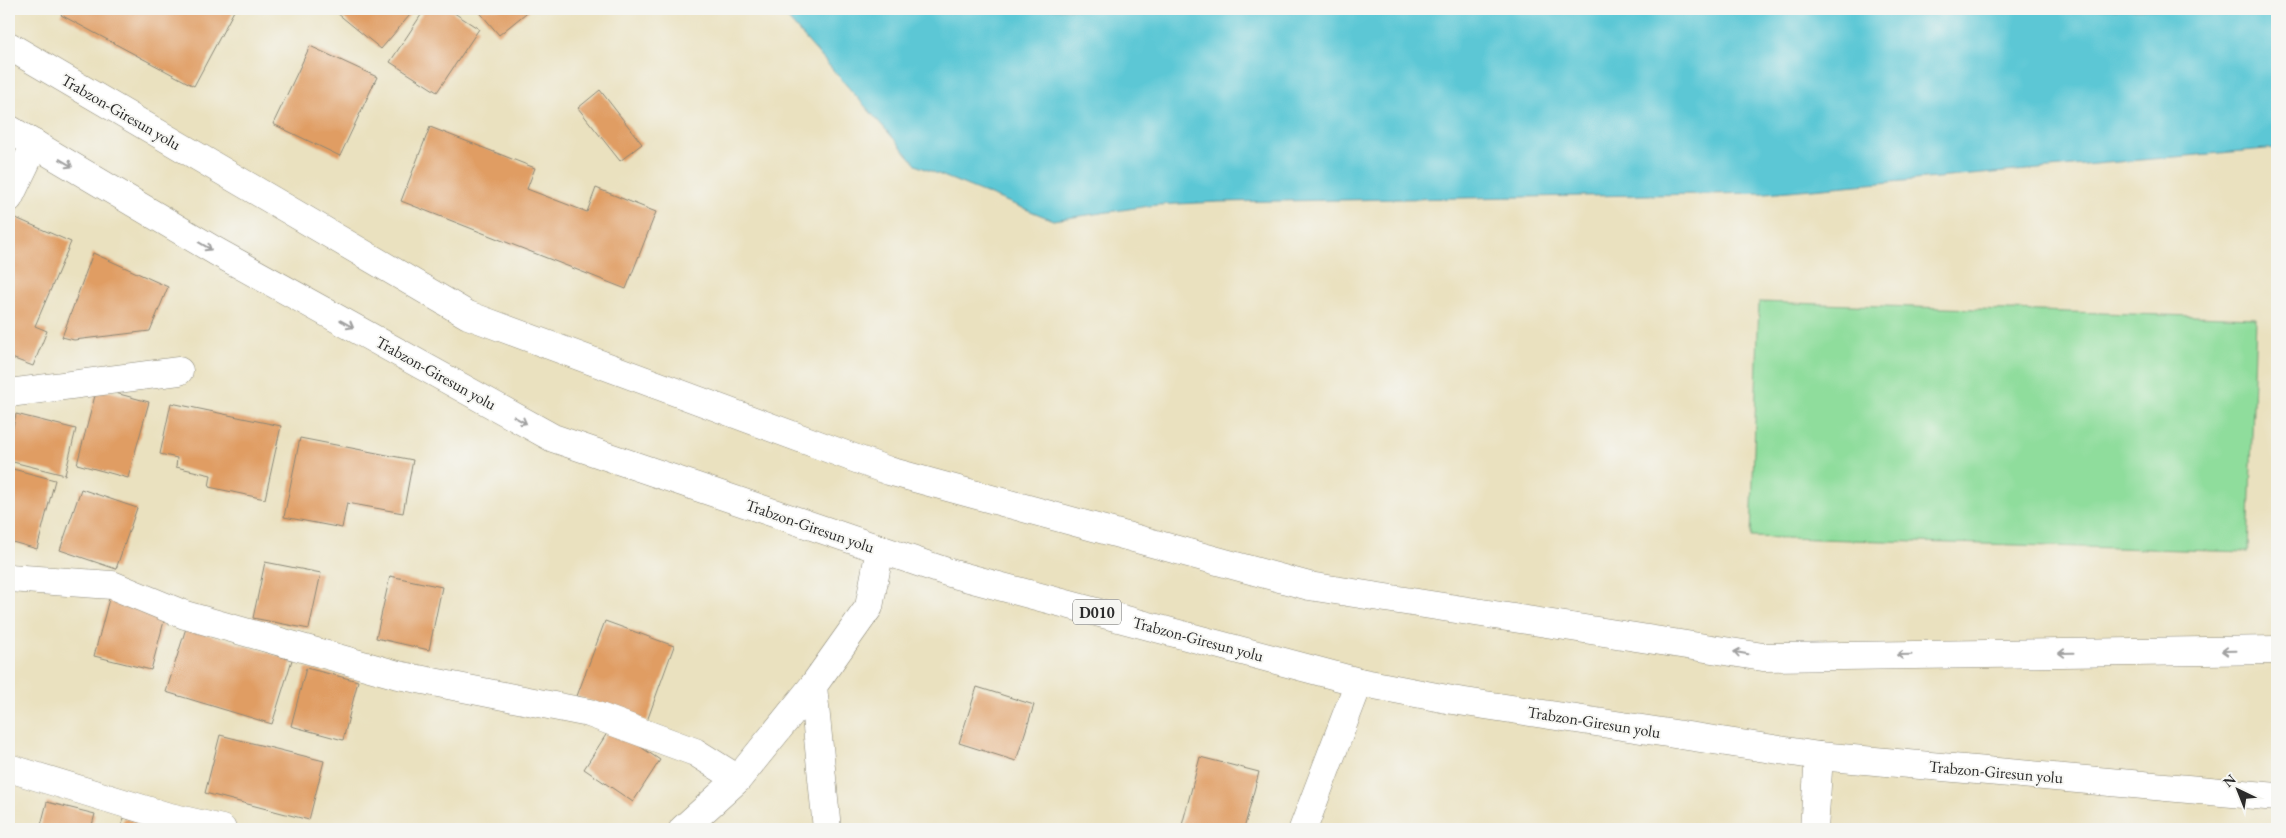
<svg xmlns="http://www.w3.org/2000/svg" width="2286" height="838" font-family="'EB Garamond',serif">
  <rect width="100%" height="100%" fill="#f6f6f2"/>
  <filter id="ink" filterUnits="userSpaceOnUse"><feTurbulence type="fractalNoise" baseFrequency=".02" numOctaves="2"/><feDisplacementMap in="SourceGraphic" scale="10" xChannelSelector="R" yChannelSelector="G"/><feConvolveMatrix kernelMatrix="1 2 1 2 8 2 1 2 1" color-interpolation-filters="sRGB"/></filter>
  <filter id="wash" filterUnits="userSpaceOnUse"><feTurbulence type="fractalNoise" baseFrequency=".0096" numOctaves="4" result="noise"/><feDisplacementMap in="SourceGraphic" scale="20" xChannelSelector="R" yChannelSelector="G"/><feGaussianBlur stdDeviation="1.12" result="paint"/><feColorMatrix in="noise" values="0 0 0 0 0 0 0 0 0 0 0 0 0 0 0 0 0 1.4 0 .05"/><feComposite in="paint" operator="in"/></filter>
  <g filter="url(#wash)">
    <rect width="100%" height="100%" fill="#eae1bf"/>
    <path fill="#8fdd9c" stroke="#5d8464" d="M1759 302 2256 318 2248 552 1751 537Z"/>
    <path fill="#5cc7d5" stroke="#447980" d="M779 9H2277V148L1766 193 1218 202 1156 205 1053 220 918 166Z"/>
    <g id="blocks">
      <path fill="#e09d63" d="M65 9H235L194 86 61 15Z
        M340 9H415L381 49 337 13Z
        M425 9H448L479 29 437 92 390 62Z
        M477 9H531L499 35Z
        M310 46 377 77 340 156 273 124Z
        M600 90 642 144 620 161 578 108Z
        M430 127 535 168 527 189 587 212 596 188 656 212 626 289 401 201Z
        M9 215 71 242 35 326 47 331 33 366 9 357Z
        M93 253 168 287 150 331 74 340 62 337Z
        M97 388 149 402 128 478 77 464Z
        M171 403 281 426 265 499 209 487 211 475 176 467 177 458 160 454Z
        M16 414 76 429 65 475 9 461V444Z
        M300 438 413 460 403 513 347 503 342 528 284 517Z
        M9 468 55 480 37 549 9 541Z
        M81 489 137 508 116 569 60 550Z
        M265 562 321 573 309 629 253 618Z
        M390 576 442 587 429 650 376 638Z
        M110 595 167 610 151 670 94 656Z
        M605 621 674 646 647 721 577 696Z
        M186 628 292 660 272 724 166 692Z
        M306 668 358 681 343 740 291 726Z
        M977 687 1034 705 1016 761 959 743Z
        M611 727 660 760 633 802 584 769Z
        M220 735 324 761 309 820 205 793Z
        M1200 757 1259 772 1244 829H1181Z
        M47 802 95 814 91 829H40Z
        M124 818 163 829H120Z"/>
    </g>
  </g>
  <g filter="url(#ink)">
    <use href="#blocks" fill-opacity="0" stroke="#8a8675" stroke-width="1"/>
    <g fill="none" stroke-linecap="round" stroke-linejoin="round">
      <g stroke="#8a8675" stroke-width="29">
        <path id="minor" d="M9 393 179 371
          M9 578 112 585 185 615 398 675 589 713 695 752 738 779
          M9 768 166 816 222 829
          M683 829 738 779 813 686
          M827 829 813 686 869 607 880 549
          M1303 829 1359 682
          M1814 829 1819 756"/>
      </g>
      <g stroke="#8a8675" stroke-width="29">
        <path id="major" d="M9 198 35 144"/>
      </g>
      <g stroke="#8a8675" stroke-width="29">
        <path id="highway" d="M9 46 468 315 889 471 1309 586 1763 657 2277 650
          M9 129 217 252 553 438 950 573 1359 682 1452 700 1819 756 2277 797"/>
      </g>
      <use href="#minor" stroke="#fff" stroke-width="28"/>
      <use href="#major" stroke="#fff" stroke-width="28"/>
      <use href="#highway" stroke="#fff" stroke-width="28"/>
    </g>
    <defs><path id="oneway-shaft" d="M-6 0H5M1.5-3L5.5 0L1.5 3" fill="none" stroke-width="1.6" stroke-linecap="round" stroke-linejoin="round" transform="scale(1.25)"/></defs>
    <g stroke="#a0a0a0">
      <use href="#oneway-shaft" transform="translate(66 163) rotate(31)"/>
      <use href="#oneway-shaft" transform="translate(205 246) rotate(31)"/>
      <use href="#oneway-shaft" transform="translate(347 324) rotate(29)"/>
      <use href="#oneway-shaft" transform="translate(520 420) rotate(29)"/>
      <use href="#oneway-shaft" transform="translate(2229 651) rotate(179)"/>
      <use href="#oneway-shaft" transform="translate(1741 653) rotate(-171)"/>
      <use href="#oneway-shaft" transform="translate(2066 653) rotate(179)"/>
      <use href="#oneway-shaft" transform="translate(1904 655) rotate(179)"/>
    </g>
  </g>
  <g text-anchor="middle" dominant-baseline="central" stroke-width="4" stroke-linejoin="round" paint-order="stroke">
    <rect fill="#f6f6f2" stroke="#686867" stroke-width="1" x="1073" y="599.5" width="48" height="25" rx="4"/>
    <g font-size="15" font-weight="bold" fill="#2b2b2b">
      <text x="1097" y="612">D010</text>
    </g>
    <g font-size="16" fill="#2b2b2b" stroke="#f6f6f2">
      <text transform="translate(121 112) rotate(30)">Trabzon-Giresun yolu</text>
      <text transform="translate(436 373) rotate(29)">Trabzon-Giresun yolu</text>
      <text transform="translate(810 526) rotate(19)">Trabzon-Giresun yolu</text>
      <text transform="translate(1198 639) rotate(15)">Trabzon-Giresun yolu</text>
      <text transform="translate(1594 722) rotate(9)">Trabzon-Giresun yolu</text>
      <text transform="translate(1996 772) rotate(5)">Trabzon-Giresun yolu</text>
    </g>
  </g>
  <rect width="2286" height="838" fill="none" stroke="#f6f6f2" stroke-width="30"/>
  <g transform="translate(2238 790) rotate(317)" stroke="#f6f6f2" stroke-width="4" paint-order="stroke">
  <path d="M0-4L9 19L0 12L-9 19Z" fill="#2b2b2b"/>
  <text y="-8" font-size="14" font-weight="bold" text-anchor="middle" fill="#2b2b2b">N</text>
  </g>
</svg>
